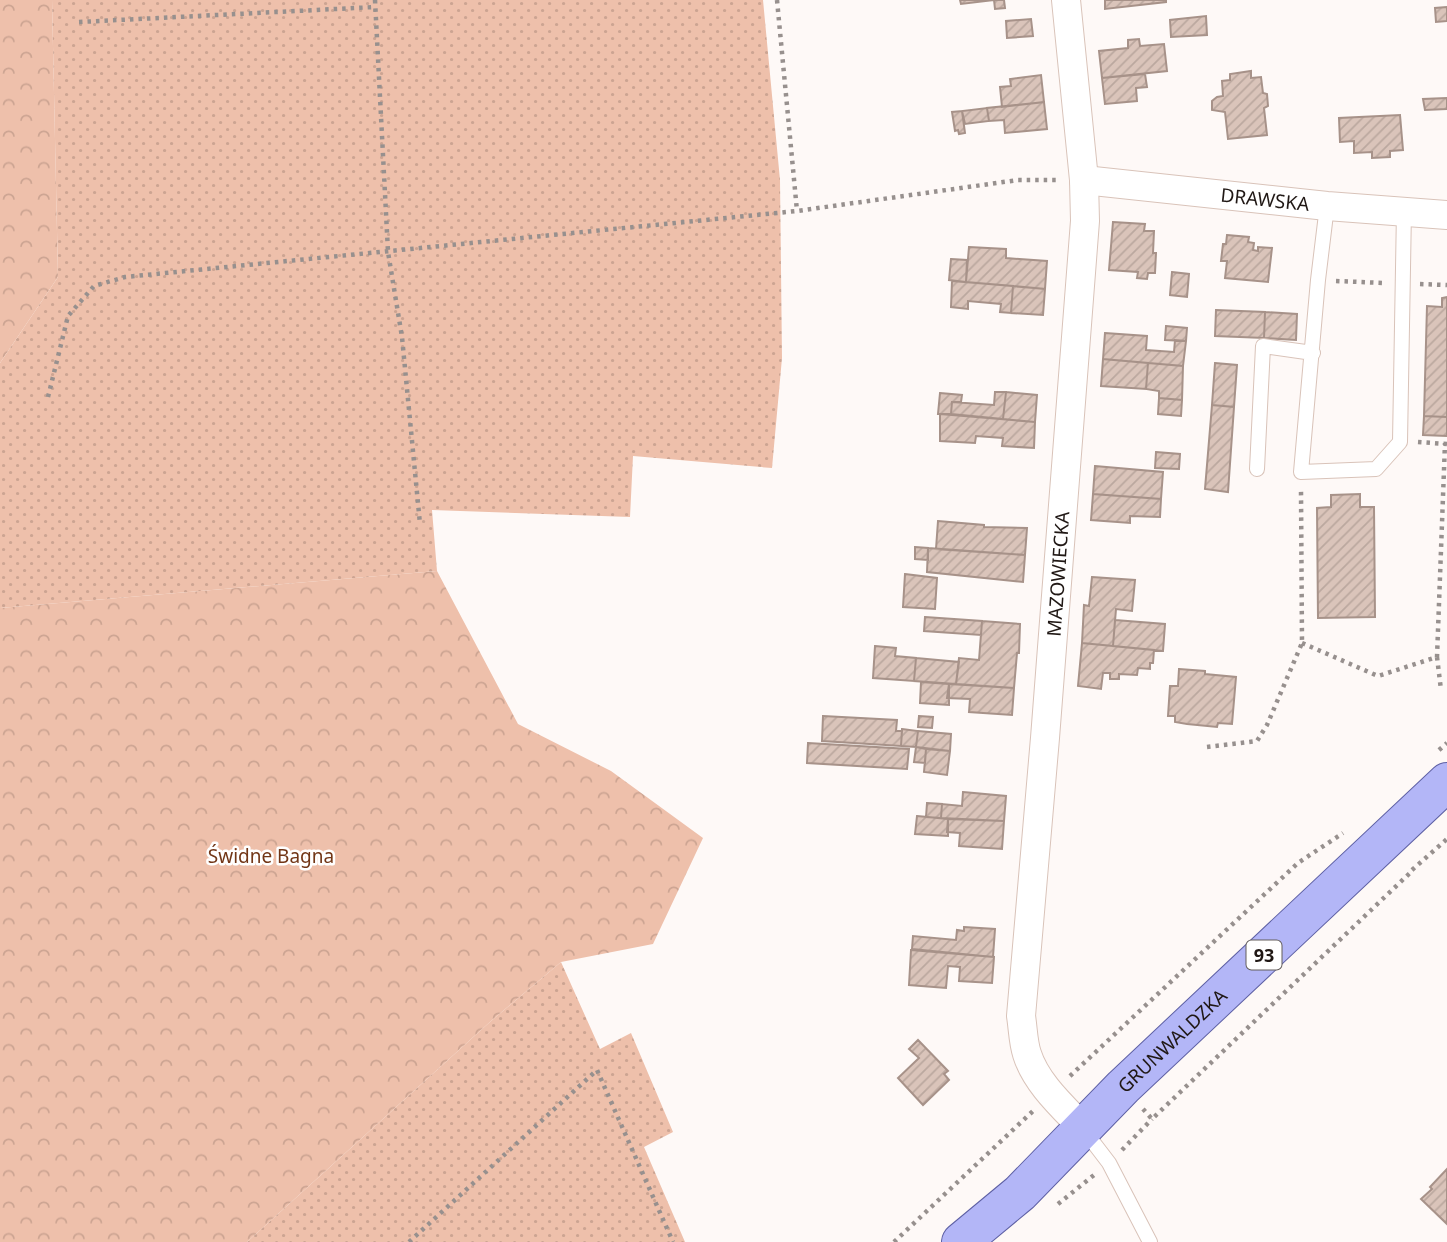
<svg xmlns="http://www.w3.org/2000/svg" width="1447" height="1242" font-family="'Noto Sans',sans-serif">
  <defs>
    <pattern id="forest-crowns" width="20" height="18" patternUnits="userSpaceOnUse" patternTransform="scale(1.75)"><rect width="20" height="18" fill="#eec0ab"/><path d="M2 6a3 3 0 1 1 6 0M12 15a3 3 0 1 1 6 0" fill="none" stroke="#cca492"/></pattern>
    <pattern id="garden-dots" width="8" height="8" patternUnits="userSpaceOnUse" patternTransform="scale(1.75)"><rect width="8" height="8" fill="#eec0ab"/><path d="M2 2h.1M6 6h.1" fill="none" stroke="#cca492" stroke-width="1.8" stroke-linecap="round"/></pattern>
    <pattern id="building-hatch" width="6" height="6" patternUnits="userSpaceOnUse" patternTransform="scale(1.75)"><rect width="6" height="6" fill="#dac4ba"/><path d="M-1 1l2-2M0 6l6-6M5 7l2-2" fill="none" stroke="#bba89f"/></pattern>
  </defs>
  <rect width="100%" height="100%" fill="#fef9f7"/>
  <path fill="url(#forest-crowns)" d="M0 0H52L58 277 0 363Z
    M437 571 518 724 611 771 703 838 653 944 561 962 491 1021 247 1242H0V608Z"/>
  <path fill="url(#garden-dots)" d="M52 0H763L780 180 782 358 772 468 633 456 630 517 432 510 437 571 0 608V363L58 277Z
    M561 962 600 1049 631 1033 673 1132 644 1147 685 1242H247L491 1021Z"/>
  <path fill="url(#building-hatch)" stroke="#a79289" stroke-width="2" d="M960 0H1004L1005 8 995 9 994 0 961 4Z
    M1105 0H1166V2L1105 9Z
    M1447 7V21L1436 22 1435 8Z
    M1206 16 1207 35 1171 37 1170 20Z
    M1031 19 1033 36 1007 38 1006 21Z
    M1139 39 1140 46 1164 44 1167 71 1102 78 1099 51 1128 48V40Z
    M1251 71V78L1261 77 1263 93 1267 94 1268 106 1264 108 1267 135 1228 139 1225 112 1212 110V101L1217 97 1223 96 1222 81 1230 80V74Z
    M1145 74 1147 87 1136 88 1137 101 1105 104 1102 78Z
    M1041 75 1044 102 1002 107 1000 87 1011 86 1010 79Z
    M1447 98V109L1425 110 1423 99Z
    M1044 102 1047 129 1005 133 1004 120 989 121 987 108Z
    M987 108 989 121 965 124 962 111Z
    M962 111 965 133 959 134 958 130 955 131 952 112Z
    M1400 115 1403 150 1390 151V157L1372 158V152L1354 153V141L1340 142 1339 118Z
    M1113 222 1145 224 1144 231H1154L1153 253H1156L1155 273H1148L1147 279 1137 278 1138 272 1109 270Z
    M1227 235 1249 237 1248 242 1254 243 1253 250 1258 251V247L1272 248 1268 282 1225 278 1227 261H1221L1223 244H1226Z
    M969 247 1006 249V258L1047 261 1045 289 966 282Z
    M951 259 967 260 966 282 949 280Z
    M1172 272 1189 274 1187 297 1170 295Z
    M952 281 1013 286 1011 313 1000 312 1001 304 968 301V309L951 307Z
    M1013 286 1045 289 1043 315 1011 313Z
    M1447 297V417L1424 416 1427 306 1442 307V298Z
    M1216 310 1265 312 1264 338 1215 336Z
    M1265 312 1297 314 1296 340 1264 338Z
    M1166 326 1187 328 1186 341 1165 340Z
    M1105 333 1147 336 1146 350 1174 352 1175 340 1186 341 1183 366 1103 359Z
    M1103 359 1148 363 1146 389 1101 386Z
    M1148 363 1183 366 1182 400 1159 398V391L1146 389Z
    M1215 363 1237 365 1234 407 1212 405Z
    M995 392H1006L1003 419 951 414 952 402 994 405Z
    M1006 392 1037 395 1035 422 1003 419Z
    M940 393 962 395 961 402H952L951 414H938Z
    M1159 398 1182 400 1181 416 1158 414Z
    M1212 405 1234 407 1228 492 1205 489Z
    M940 414 1035 422 1034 448 1002 446 1003 438 976 436 975 443 940 441Z
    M1424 416 1447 417V436L1423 435Z
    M1156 452 1180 454 1179 469 1155 468Z
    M1095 466 1163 472 1161 499 1093 494Z
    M1093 494 1161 499 1160 517 1130 516V523L1091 520Z
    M1360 494V507H1374L1375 617 1318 618 1317 508 1331 507V495Z
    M938 521 984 525V527L1027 528 1025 555 936 549Z
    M915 547 928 548V560L915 559Z
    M928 548 1025 555 1023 582 927 572Z
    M905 574 937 578 935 609 903 607Z
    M1092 577 1135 580 1132 611 1116 609 1113 646 1082 643 1084 605 1089 606Z
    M925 617 982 621 981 635 924 631Z
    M1115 620 1165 624 1163 651 1113 646Z
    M982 621 1020 624 1019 653H1017L1014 688 956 684 959 658 979 660Z
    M1082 643 1154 650 1153 663H1150V669L1138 668 1137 675 1119 674V679H1110V673H1103L1101 689 1078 686Z
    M875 646 896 648 895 656 916 658 914 681 873 678Z
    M916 658 959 662 956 684 914 681Z
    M1179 669 1205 671V674L1236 677 1232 724 1218 723 1217 727 1187 724 1175 722V716H1168L1170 686H1178Z
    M921 682 949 684V705L920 703Z
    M949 684 1014 688 1012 715 969 712 970 699 947 698Z
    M823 716 897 720 896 731H902L901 746 822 741Z
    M919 716 933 717 932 728 918 727Z
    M902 729 918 731 916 747 901 746Z
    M918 731 951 734 950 751 916 747Z
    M808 743 909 749 907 769 807 763Z
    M916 747 926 749 925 763 914 762Z
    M926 749 950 751 947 775 924 772Z
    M963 792 1006 796 1004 821 941 818 942 804 962 806Z
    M927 803 942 804 941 818 926 817Z
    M917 816 948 819V836L915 834Z
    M948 819 1004 821 1002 849 959 846 960 833 947 832Z
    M964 927 995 929 993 957 912 949 913 936 956 940 957 930 964 931Z
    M911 950 994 957 992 983 959 981 960 967 948 966 946 988 909 985Z
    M918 1040 948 1071 944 1074 949 1080 923 1105 898 1078 919 1058 909 1049Z
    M1447 1169V1224L1421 1199 1432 1189 1430 1187Z"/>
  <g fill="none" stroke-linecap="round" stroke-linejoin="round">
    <g stroke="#d9c3b9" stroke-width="16">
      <path id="service" d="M1327 206 1318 280 1301 472 1376 469 1400 442 1404 210
        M1257 469 1263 346 1313 353
        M1083 1129 1109 1163 1150 1242"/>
    </g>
    <g stroke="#d9c3b9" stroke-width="30">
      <g id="minor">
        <path d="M1066 0 1084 180 1085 221 1045 738 1021 1016C1023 1028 1023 1042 1027 1054 1036 1083 1063 1107 1083 1128"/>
        <path id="s1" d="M1084 180 1327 206 1447 215"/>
      </g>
    </g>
    <g stroke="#5e60a4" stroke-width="40">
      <g id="primary">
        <path id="s2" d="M961 1242 1020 1193 1123 1087 1447 782"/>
      </g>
    </g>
    <path stroke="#97908e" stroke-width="4.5" stroke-dasharray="3.5 5" stroke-linecap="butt" d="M375 0 388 252 402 337 420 524
      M777 0 797 211
      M79 22 375 7
      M1336 281 1383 283
      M1420 284 1447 285
      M48 397 68 316 94 286 125 277 797 211 1018 180H1059
      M1418 442 1447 444
      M1302 643 1378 676 1437 657 1445 443
      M1437 657 1441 690
      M1207 747 1257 741 1267 725 1302 643 1301 491
      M1439 750 1447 743
      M1412 870 1447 839
      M1070 1076 1298 863 1343 833
      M1143 1109 1152 1119 1412 871
      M1122 1150 1152 1119
      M1058 1204 1094 1175
      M409 1242 597 1070 673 1242
      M894 1242 1033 1111"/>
    <use href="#service" stroke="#fff" stroke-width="14"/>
    <use href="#minor" stroke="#fff" stroke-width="28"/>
    <use href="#primary" stroke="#b3b6f7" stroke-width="38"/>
  </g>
  <g text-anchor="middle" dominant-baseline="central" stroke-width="5" stroke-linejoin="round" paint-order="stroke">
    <rect fill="#fff" stroke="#635d5b" stroke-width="2" x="1246.5" y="940.5" width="35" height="29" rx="5"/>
    <g font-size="18" font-weight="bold" fill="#201815">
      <text x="1264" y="955">93</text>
    </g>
    <g font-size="19" fill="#201815" stroke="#fff">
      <text stroke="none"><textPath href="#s1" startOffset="182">DRAWSKA</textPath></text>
      <text transform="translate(1058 574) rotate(-86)">MAZOWIECKA</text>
      <text stroke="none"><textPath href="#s2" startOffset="292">GRUNWALDZKA</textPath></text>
    </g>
    <g font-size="19" fill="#723616" stroke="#fff">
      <text x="271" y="856">Świdne Bagna</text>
    </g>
  </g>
</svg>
